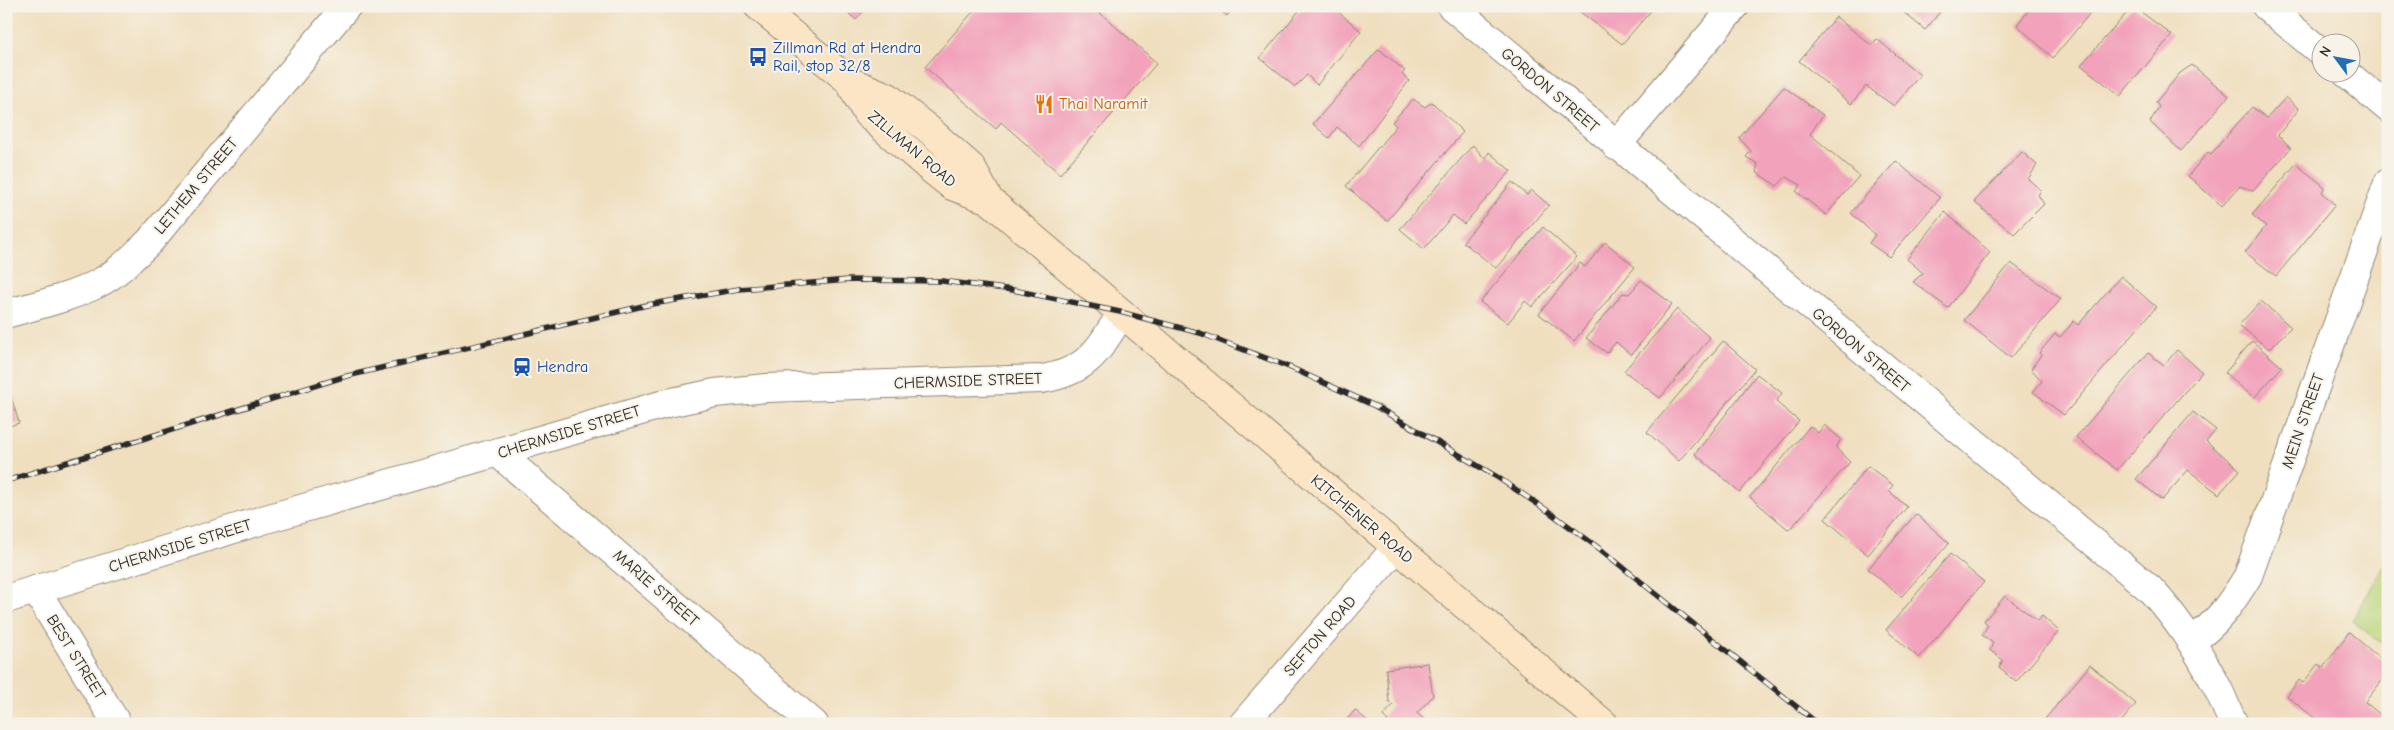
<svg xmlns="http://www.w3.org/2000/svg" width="2394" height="730" font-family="'Comic Neue',sans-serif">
  <rect width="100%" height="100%" fill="#f7f3e8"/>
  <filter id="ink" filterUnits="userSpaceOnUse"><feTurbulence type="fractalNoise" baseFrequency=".02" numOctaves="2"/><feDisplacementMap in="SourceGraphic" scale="10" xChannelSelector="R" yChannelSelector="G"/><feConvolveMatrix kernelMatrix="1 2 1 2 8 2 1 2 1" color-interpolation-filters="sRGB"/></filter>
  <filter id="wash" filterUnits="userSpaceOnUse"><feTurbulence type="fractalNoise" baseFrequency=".0096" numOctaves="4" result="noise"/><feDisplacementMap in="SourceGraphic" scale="20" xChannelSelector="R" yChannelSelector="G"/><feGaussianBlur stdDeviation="1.12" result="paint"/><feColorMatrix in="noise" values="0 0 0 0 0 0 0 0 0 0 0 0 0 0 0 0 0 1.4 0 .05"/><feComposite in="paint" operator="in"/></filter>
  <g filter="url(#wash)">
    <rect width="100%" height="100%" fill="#f0dfbf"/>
    <path fill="#b9d47a" stroke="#728052" d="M2388 559V648L2352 621Z"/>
    <g id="blocks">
      <path fill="#f2a3bb" d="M840 6H868L856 20Z
        M978 6H1092L1157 63 1060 174 1001 122 996 129 925 67Z
        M1215 6H1234L1227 16Z
        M1303 6H1331L1361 31 1317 85 1307 75 1295 87 1260 58Z
        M1582 6H1655L1622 44 1579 11Z
        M1896 6H1945L1925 30Z
        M2032 6H2096L2053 58 2017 25Z
        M2133 6 2172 35 2120 96 2081 65Z
        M1836 17 1871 45 1877 39 1920 75 1894 106 1866 86 1851 104 1799 61Z
        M1379 49 1405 71 1402 74 1409 81 1359 146 1337 127 1329 138 1313 124Z
        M2192 65 2229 96 2181 151 2150 122 2159 107 2156 102 2180 73Z
        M1784 87 1823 115 1810 134 1859 176 1826 215 1796 191 1801 185 1786 177 1777 186 1756 172 1758 164 1746 157 1751 151 1739 138Z
        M2286 97 2299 109 2278 135 2291 148 2253 191 2240 186 2222 206 2188 176 2208 152 2211 154 2252 107 2267 118Z
        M1413 99 1425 107 1432 102 1463 132 1387 221 1346 186 1396 126 1392 122Z
        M1473 145 1485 159 1489 152 1511 171 1464 224 1453 215 1424 249 1400 229Z
        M2022 152 2037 165 2028 179 2041 190 2038 195 2044 204 2014 234 1974 202Z
        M1896 161 1940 198 1889 257 1869 243 1875 235 1851 213Z
        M2296 164 2325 187 2322 192 2335 205 2276 276 2245 252 2266 226 2252 215Z
        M1512 182 1527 195 1531 190 1549 205 1496 268 1463 242Z
        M1945 212 1990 252 1948 308 1913 282 1923 273 1907 259Z
        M1543 227 1577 257 1532 307 1525 301 1508 323 1480 302Z
        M1605 242 1635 267 1574 341 1539 314 1580 263 1585 267Z
        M2011 263 2061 299 2011 358 1964 320Z
        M2121 276 2156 307 2064 415 2033 392 2042 381 2031 369 2041 355 2039 353 2055 334 2060 337 2074 321 2078 325Z
        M1641 280 1672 304 1631 355 1616 342 1607 353 1586 338 1623 293 1629 294Z
        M2261 301 2291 327 2269 349 2239 325Z
        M1677 309 1710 338 1660 398 1624 371Z
        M1723 341 1755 369 1679 461 1647 432Z
        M2252 341 2282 367 2254 398 2225 373Z
        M2177 350 2202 372 2117 470 2076 437 2148 353 2164 365Z
        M1757 374 1782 393 1776 402 1799 421 1740 492 1695 454Z
        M6 390H9L19 423 6 427Z
        M2193 412 2216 430 2206 441 2240 470 2219 494 2188 470 2162 500 2136 479Z
        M1824 425 1841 439 1836 448 1850 462 1789 530 1750 497 1810 426 1818 433Z
        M1868 466 1893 485 1889 491 1907 507 1868 555 1825 519Z
        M1916 514 1949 543 1901 597 1868 569Z
        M1950 554 1984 582 1919 658 1886 630Z
        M2005 596 2038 621 2042 616 2059 631 2016 682 1999 668 2003 660 1990 650 1993 643 1982 635 1988 625 1984 621Z
        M2349 632 2388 665V673L2365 702 2383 717 2378 724H2322L2287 696 2299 680 2303 683 2318 664 2323 668Z
        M1428 663 1433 696 1417 713 1429 724H1386L1388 721 1383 716 1393 705 1389 702 1386 669Z
        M2090 665 2136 704 2119 724H2041Z
        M1355 710 1371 724H1343Z"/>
    </g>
  </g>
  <g filter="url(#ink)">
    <use href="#blocks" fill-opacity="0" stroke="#8e8575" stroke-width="1"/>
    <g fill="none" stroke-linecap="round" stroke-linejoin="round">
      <g stroke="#8e8575" stroke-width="30">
        <path id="street" d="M1451 6 2150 589C2177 618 2198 650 2216 685 2223 698 2227 711 2234 724
          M2266 6 2322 53
          M2345 72 2388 108
          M1616 146 1735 6
          M6 314C37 305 70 298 99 283 118 273 134 256 150 241L347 6
          M498 453 814 724
          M36 590 117 724
          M6 599 266 519 668 403 715 393 767 388 1042 379C1088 371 1098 351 1121 314
          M2191 641C2217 625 2232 602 2248 576L2388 183
          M1243 724 1396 548"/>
      </g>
      <g stroke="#8e8575" stroke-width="30">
        <path id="secondary" d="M758 6 849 81 888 97 927 128 971 167 989 200
          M849 81 867 114 926 165 952 186 989 200 1604 724"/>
      </g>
      <use href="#street" stroke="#fff" stroke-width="28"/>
      <use href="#secondary" stroke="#fce5c4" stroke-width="28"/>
      <g stroke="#2b2b2b" stroke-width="5.5">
        <path id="rail" d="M6 481 343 377 647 305 739 289 849 280 942 281 1013 290 1120 312 1200 333 1289 367 1375 406 1497 477 1548 511 1600 549 1818 724"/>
      </g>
      <use href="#rail" stroke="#f7f3e8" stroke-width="4" stroke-dasharray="11" stroke-linecap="butt"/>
    </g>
  </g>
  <defs>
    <g id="bus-bare" transform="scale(1.5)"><path d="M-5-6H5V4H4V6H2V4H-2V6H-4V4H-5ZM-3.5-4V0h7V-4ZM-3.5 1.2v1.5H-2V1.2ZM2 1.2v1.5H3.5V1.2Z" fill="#1a4fb4" stroke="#f7f3e8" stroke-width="2.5" paint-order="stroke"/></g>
    <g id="restaurant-bare" transform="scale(1.5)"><path d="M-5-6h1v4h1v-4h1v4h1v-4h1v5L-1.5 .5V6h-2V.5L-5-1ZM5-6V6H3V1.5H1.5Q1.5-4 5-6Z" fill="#e8710a" stroke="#f7f3e8" stroke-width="2.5" paint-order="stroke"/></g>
    <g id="station-bare" transform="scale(1.5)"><path d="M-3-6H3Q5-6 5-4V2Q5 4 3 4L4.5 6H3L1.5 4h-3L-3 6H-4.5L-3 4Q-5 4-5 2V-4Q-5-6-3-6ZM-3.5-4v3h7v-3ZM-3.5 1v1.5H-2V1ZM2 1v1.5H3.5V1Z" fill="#1a4fb4" stroke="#f7f3e8" stroke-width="2.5" paint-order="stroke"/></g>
  </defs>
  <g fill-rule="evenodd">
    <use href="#bus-bare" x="758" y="57"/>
    <use href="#restaurant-bare" x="1044" y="104"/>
    <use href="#station-bare" x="522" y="367"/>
  </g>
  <g text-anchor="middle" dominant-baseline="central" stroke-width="4" stroke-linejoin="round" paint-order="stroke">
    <g font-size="16" fill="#164399" stroke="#f7f3e8" text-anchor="start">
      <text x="773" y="48">Zillman Rd at Hendra<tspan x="773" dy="18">Rail, stop 32/8</tspan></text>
      <text x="537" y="367">Hendra</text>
    </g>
    <g font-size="16" fill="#2b2b2b" stroke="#f7f3e8">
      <text transform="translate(1550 90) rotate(40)">GORDON STREET</text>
      <text transform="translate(912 149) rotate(40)">ZILLMAN ROAD</text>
      <text transform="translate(196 186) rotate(-50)">LETHEM STREET</text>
      <text transform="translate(1861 350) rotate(40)">GORDON STREET</text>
      <text transform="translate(968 381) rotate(-2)">CHERMSIDE STREET</text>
      <text transform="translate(2303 421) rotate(-71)">MEIN STREET</text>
      <text transform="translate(569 432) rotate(-17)">CHERMSIDE STREET</text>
      <text transform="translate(1362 519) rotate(40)">KITCHENER ROAD</text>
      <text transform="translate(180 546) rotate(-17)">CHERMSIDE STREET</text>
      <text transform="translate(656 588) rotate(41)">MARIE STREET</text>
      <text transform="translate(1320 636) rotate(-49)">SEFTON ROAD</text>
      <text transform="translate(76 657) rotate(58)">BEST STREET</text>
    </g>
    <g font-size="16" fill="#c56008" stroke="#f7f3e8" text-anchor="start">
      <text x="1059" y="104">Thai Naramit</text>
    </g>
  </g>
  <rect width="2394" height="730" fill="none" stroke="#f7f3e8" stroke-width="25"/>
  <g transform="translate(2336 58) rotate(302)"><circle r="24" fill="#f7f3e8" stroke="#a5a39c"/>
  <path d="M0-4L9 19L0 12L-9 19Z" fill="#1f6fb2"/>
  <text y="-8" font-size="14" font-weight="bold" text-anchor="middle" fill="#2b2b2b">N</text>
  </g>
</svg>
